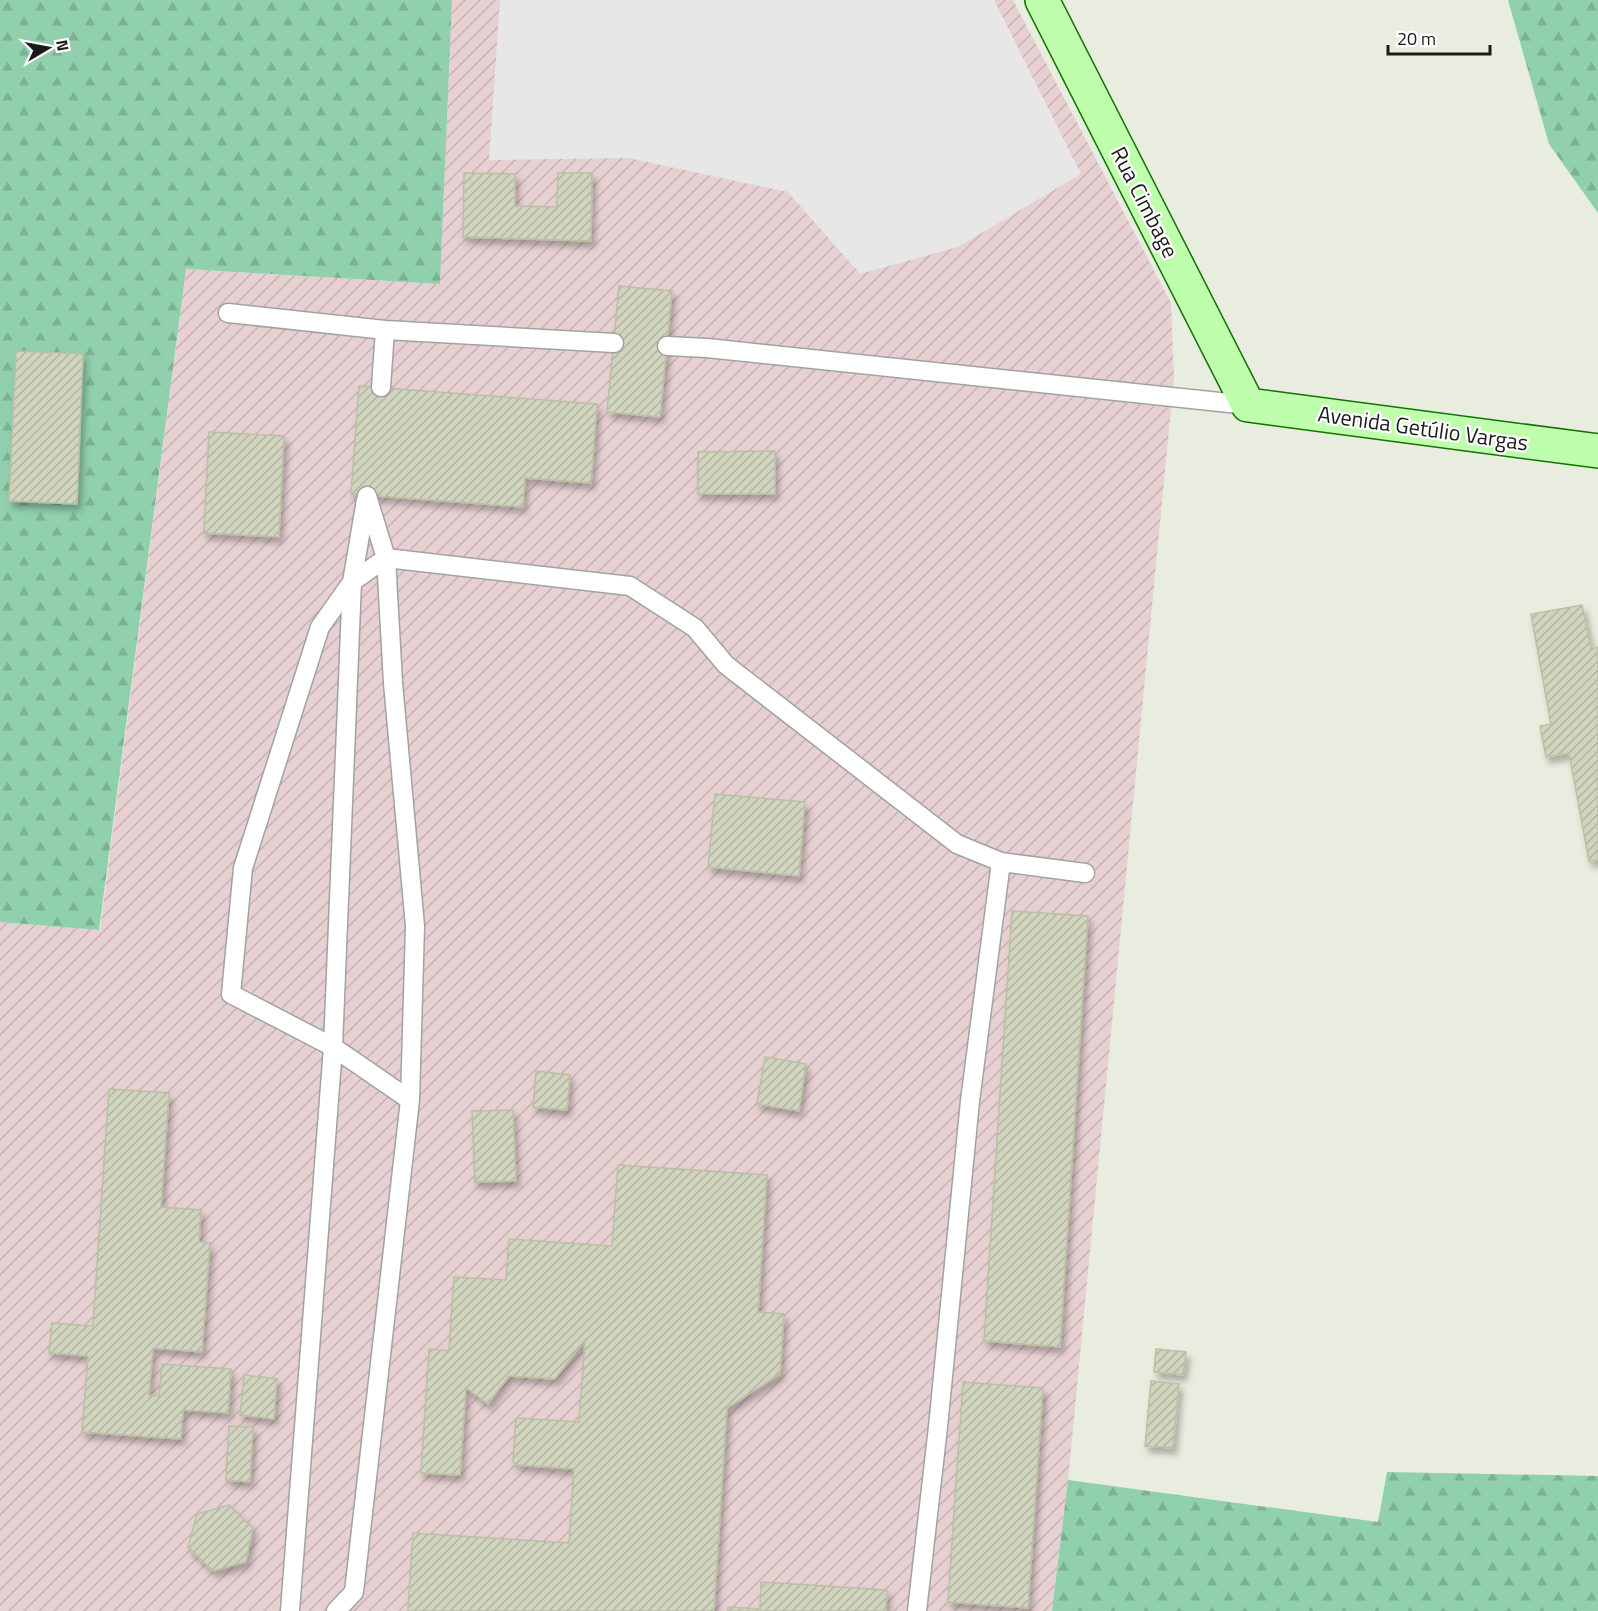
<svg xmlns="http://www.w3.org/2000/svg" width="1598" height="1611" font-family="'Titillium Web',sans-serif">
  <defs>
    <pattern id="industrial-furrows" width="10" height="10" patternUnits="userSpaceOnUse" patternTransform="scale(1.5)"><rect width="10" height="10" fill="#e7d0d2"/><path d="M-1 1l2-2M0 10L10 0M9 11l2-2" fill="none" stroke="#c6b2b4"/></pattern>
    <pattern id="forest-firs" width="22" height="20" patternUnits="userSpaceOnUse" patternTransform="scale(1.5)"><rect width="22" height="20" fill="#90d0ac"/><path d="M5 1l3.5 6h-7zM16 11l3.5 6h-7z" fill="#7cb293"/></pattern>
    <pattern id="building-hatch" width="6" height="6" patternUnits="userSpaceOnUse" patternTransform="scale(1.5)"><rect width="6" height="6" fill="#d1d4bf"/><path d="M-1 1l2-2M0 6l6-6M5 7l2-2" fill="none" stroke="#b3b5a4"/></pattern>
    <filter id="shadow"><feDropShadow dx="3.5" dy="6" stdDeviation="3" flood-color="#0004"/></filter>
  </defs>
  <rect width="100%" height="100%" fill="#e8eddf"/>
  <path fill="url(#industrial-furrows)" d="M452 0H1013L1171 303 1174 377 1068 1480 1052 1611H0V922L100 930 186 269 440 284Z"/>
  <path fill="url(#forest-firs)" d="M0 0H452L440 284 186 269 99 930 0 922Z
    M1508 0H1598V213L1549 144Z
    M1387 1472 1598 1476V1611H1052L1068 1480 1378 1522Z"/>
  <path fill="#e7e7e7" d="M500 0H994L1081 174 958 247 860 274 788 192 628 158 489 160Z"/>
  <path fill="url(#building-hatch)" stroke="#bac0a0" stroke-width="1.5" filter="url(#shadow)" d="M464 173 515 174V206L557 207 558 173H592L591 241 463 237Z
    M619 286 672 291 660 417 607 412Z
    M16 351 83 354 77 504 9 501Z
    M359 386 597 404 591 483 525 478 523 507 351 494Z
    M209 432 284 436 279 537 204 533Z
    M775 451V494H698V452Z
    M1582 605 1591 649 1598 647V860L1589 861 1569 753 1546 757 1540 726 1551 724 1531 614Z
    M715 794 805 802 799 876 708 867Z
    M1012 911 1088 916 1060 1347 984 1341Z
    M765 1057 806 1064 799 1111 757 1104Z
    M536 1071 570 1075 567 1110 533 1107Z
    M109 1089 169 1093 161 1207 201 1210 199 1242 210 1243 202 1352 153 1348 149 1395 159 1396 162 1364 231 1369 228 1413 183 1410 181 1439 82 1432 88 1356 49 1353 52 1323 93 1326Z
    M513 1110 516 1181 475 1182 472 1111Z
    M618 1165 767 1175 758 1312 784 1314 780 1374 727 1408 714 1611H408L413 1533 569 1543 574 1469 516 1465 513 1461 516 1418 579 1422 585 1340 555 1379 509 1376 488 1404 466 1388 460 1475 421 1473 429 1349 449 1351 454 1277 506 1280 509 1239 612 1246Z
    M1156 1349 1186 1352 1183 1375 1154 1372Z
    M244 1375 277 1379 274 1419 240 1415Z
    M1151 1381 1179 1384 1173 1448 1145 1446Z
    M963 1382 1043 1388 1028 1608 948 1602Z
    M229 1426 253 1427 250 1482 226 1480Z
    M229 1505 253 1528 246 1562 213 1571 188 1547 197 1514Z
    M761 1582 887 1590 886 1611H728V1607L760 1609Z"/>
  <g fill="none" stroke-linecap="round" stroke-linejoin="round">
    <g stroke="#a2a2a2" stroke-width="21">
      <path id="lane" d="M228 313 385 330 614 343
        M667 346 707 348 1248 405
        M381 387 385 330
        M410 1100 333 1047 231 994 243 868 320 627 352 582 386 558 630 586 695 628 726 665 957 844 1001 862 1085 873
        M290 1611 333 1047 352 582 366 500
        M336 1611 354 1592 410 1100 415 926 393 683 386 558 367 496
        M917 1611 938 1427 970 1101 1001 862"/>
    </g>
    <g stroke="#127300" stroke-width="36">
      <path id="secondary" d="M1042 0 1248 405 1598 451"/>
    </g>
    <use href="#lane" stroke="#fff" stroke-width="18"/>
    <use href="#secondary" stroke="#befead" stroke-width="33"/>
  </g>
  <g text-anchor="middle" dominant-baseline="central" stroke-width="4.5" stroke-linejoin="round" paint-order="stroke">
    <g font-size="22" fill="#1b1b1b" stroke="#fff">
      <text transform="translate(1145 202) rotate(63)">Rua Cimbage</text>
      <text transform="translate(1423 428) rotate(8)">Avenida Getúlio Vargas</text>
    </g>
  </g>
  <g transform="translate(48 48) rotate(80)" stroke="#ffffff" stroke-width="4.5" paint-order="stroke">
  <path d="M0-4.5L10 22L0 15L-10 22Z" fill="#1b1b1b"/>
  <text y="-9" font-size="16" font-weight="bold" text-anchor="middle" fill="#1b1b1b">N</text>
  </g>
  <path d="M1388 45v9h102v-9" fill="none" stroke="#1b1b1b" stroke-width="3"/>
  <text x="1397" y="45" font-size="18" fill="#1b1b1b" stroke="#ffffff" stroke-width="4.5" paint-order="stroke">20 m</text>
</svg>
